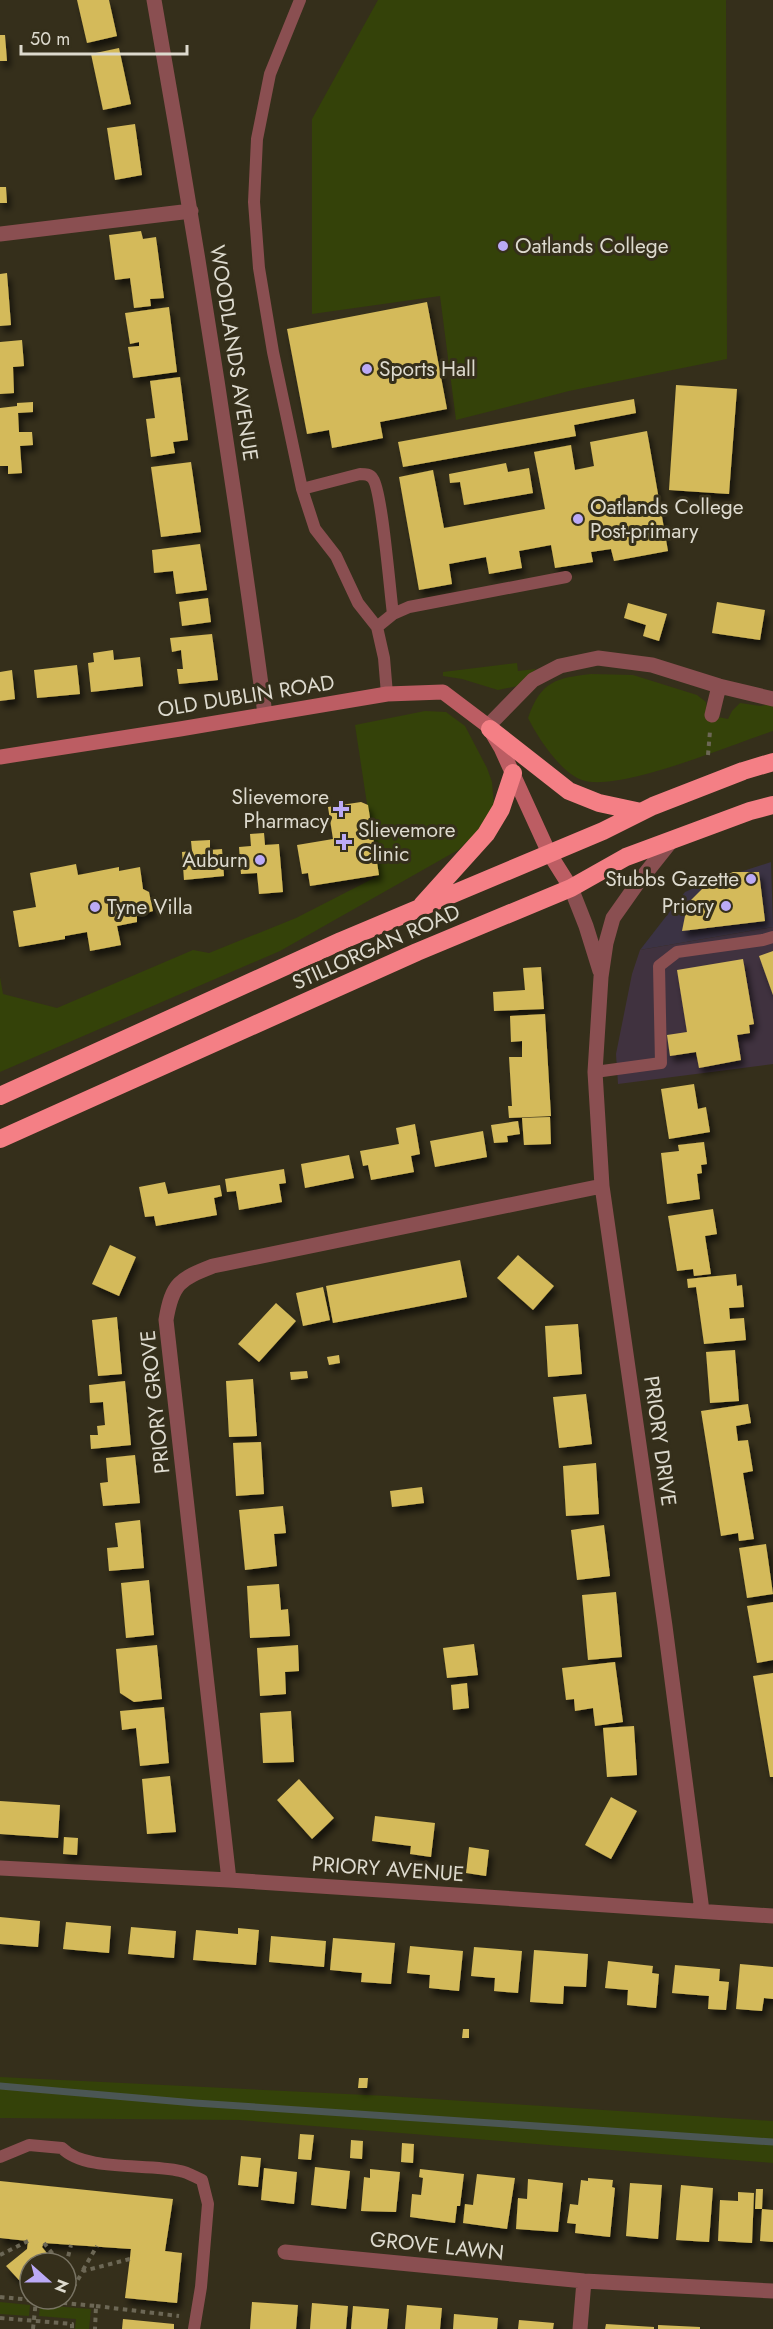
<svg xmlns="http://www.w3.org/2000/svg" width="773" height="2329" font-family="Jost,sans-serif">
  <defs>
    <filter id="shadow"><feDropShadow dx="3.5" dy="6" stdDeviation="3" flood-color="#0009"/></filter>
  </defs>
  <rect width="100%" height="100%" fill="#352f1b"/>
  <path fill="#3b3344" d="M771 862 773 927 640 950 685 892 703 884Z"/>
  <path fill="#40323f" d="M773 927V1064L618 1084 616 1054 632 974 640 950Z"/>
  <path fill="#344209" d="M378 0H726L727 359 569 391 456 420 440 296 312 314V119Z
    M517 663 518 671 536 669 518 686 498 690 462 679 443 676V672Z
    M591 674 633 675 697 695 706 702 708 715 728 719 732 711 740 703 761 706 773 703V731C734 744 617 793 582 780 561 773 538 738 528 718 541 681 556 678 591 674Z
    M425 711 446 712 465 726 487 768 492 782 494 806 490 820 458 850 280 951 0 1072V977L3 994 57 1008 193 950 209 953 296 918 378 876 355 725Z
    M0 2077 387 2096 773 2121V2163L239 2120 0 2118Z
    M0 2302 30 2305 29 2316 0 2314Z
    M40 2305 91 2309 89 2329H75L76 2319 39 2316Z"/>
  <g fill="none" stroke-linecap="round" stroke-linejoin="round">
    <path stroke="#4b5654" stroke-width="7" d="M0 2086 195 2103 773 2142"/>
  </g>
  <path fill="#d4ba5a" filter="url(#shadow)" d="M77 0H109L117 36 87 43Z
    M0 35H5L7 61H0Z
    M119 48 131 104 103 110 91 54Z
    M135 124 142 175 115 180 107 128Z
    M0 187H6L7 203H0Z
    M141 231 143 239 156 237 164 298 150 299 151 306 134 308 130 278 115 280 109 235Z
    M7 273 11 325 0 326V274Z
    M427 302 447 409 380 422 383 438 332 448 329 430 307 434 287 329Z
    M169 307 177 372 133 378 128 347 139 346V342L130 344 125 313Z
    M22 340 24 366 13 367 14 393 0 394V342Z
    M180 377 188 440 173 442 175 453 151 457 146 419 155 418 150 381Z
    M676 385 737 389 729 494 669 490Z
    M634 399 636 413 574 425 576 436 403 467 398 442Z
    M33 402V412L18 413 19 432H32L33 445 20 446 22 473 8 474V466H0V408L17 406V403Z
    M647 431 668 551 614 561 611 549 591 552 593 562 555 568 551 545 519 551 522 568 489 574 486 557 449 564 452 584 419 590 399 477 433 470 444 528 545 509 534 452 571 445 575 470 594 466 590 442Z
    M191 462 201 532 161 537 151 467Z
    M506 463 508 472 529 468 533 493 464 505 460 482 450 483 449 474Z
    M200 544 207 590 176 594 173 571 154 573 152 550Z
    M208 598 211 622 182 626 179 602Z
    M717 602 765 610 760 640 712 633Z
    M628 603 667 614 659 641 643 636 646 625 624 618Z
    M212 634 218 680 179 684 177 669H183L181 650 172 652 170 638Z
    M113 650 114 660 140 657 143 686 91 692 88 663 94 662 93 653Z
    M77 665 80 694 37 698 34 670Z
    M12 670 15 699 0 701V672Z
    M361 802 368 805 379 875 310 886 308 873 302 874 297 845 333 839 328 807Z
    M264 833 265 845 279 844 283 892 259 894 257 873 241 874 239 847 251 846 250 834Z
    M210 840V850L222 849 224 876 184 880 182 852 192 851 191 841Z
    M76 864 78 875 119 867V871L140 867 143 889 149 892 153 911 137 916V922L117 926 121 945 90 951 87 932 65 936V939L19 947 13 911 36 907 30 873Z
    M733 872H759L765 921 682 931 686 911 691 900 706 885Z
    M773 951V995L759 956Z
    M743 959 754 1024 749 1025 750 1033 737 1035 741 1060 699 1068 696 1052 670 1056 667 1035 687 1032 677 970Z
    M541 967 544 1009 494 1011 493 992 525 990 523 968Z
    M545 1014 551 1116 509 1118 508 1106H512L509 1057H522V1041L511 1042 510 1016Z
    M694 1084 698 1109 706 1107 710 1132 669 1139 661 1089Z
    M550 1117 551 1144 524 1145 522 1118Z
    M518 1121 520 1134 507 1136 508 1142 494 1143 491 1125Z
    M415 1124 420 1154 411 1156 414 1172 371 1180 368 1165 363 1166 360 1151 399 1144 396 1128Z
    M483 1131 487 1157 435 1167 430 1141Z
    M704 1142 707 1164 701 1165 702 1173 697 1174 700 1199 667 1204 661 1153 679 1151 678 1145Z
    M349 1155 354 1178 305 1188 301 1164Z
    M284 1169 286 1183 279 1184 282 1202 239 1210 236 1191 227 1192 225 1179Z
    M165 1182 168 1194 220 1185 222 1196 214 1198 217 1215 156 1226 154 1216 145 1217 139 1187Z
    M713 1209 717 1234 705 1236 711 1274 694 1276 693 1269 677 1271 668 1216Z
    M110 1245 136 1257 119 1296 92 1284Z
    M518 1255 554 1286 533 1310 497 1278Z
    M460 1260 467 1297 333 1323 326 1286Z
    M736 1274 737 1286 742 1285 744 1307 729 1308 730 1319 744 1318 746 1340 704 1344 696 1287 688 1288 687 1279Z
    M323 1287 330 1320 303 1326 296 1293Z
    M276 1303 296 1321 259 1362 238 1344Z
    M117 1317 122 1374 98 1376 92 1320Z
    M578 1324 582 1374 548 1377 545 1326Z
    M735 1350 739 1401 710 1403 706 1352Z
    M339 1355 340 1363 329 1365 327 1357Z
    M307 1371 308 1378 291 1380 290 1372Z
    M253 1379 257 1436 229 1437 226 1381Z
    M125 1381 131 1445 91 1449 90 1435H98L97 1426 105 1425 103 1402 90 1403 89 1385Z
    M586 1394 592 1444 559 1448 553 1397Z
    M748 1404 751 1423 736 1426 738 1441 748 1440 753 1471 743 1473 754 1539 739 1541 738 1533 721 1536 701 1411Z
    M261 1442 264 1494 236 1496 233 1443Z
    M135 1455 140 1503 103 1506 100 1483 108 1482 106 1458Z
    M596 1463 599 1514 566 1516 563 1466Z
    M422 1487 424 1503 392 1507 390 1491Z
    M283 1506 286 1533 274 1534 277 1566 245 1570 239 1510Z
    M140 1520 144 1568 109 1571 107 1548 118 1547 115 1523Z
    M604 1525 610 1576 577 1580 571 1530Z
    M766 1544 773 1594 747 1598 739 1548Z
    M149 1580 154 1635 126 1638 121 1583Z
    M279 1584 281 1610 288 1609 290 1636 250 1638 247 1586Z
    M616 1592 622 1657 588 1660 582 1595Z
    M773 1602V1660L757 1663 747 1606Z
    M474 1644 478 1675 447 1678 443 1648Z
    M157 1645 162 1699 134 1702 120 1693 116 1649Z
    M298 1645 299 1671 285 1672 286 1694 260 1696 257 1648Z
    M615 1662 623 1722 595 1726 593 1708 575 1711 574 1699 566 1700 562 1668Z
    M773 1673V1777H770L753 1676Z
    M467 1683 469 1708 453 1710 451 1685Z
    M164 1707 169 1763 140 1766 136 1728 122 1730 120 1711Z
    M291 1711 294 1762 263 1763 260 1713Z
    M634 1726 637 1775 607 1777 603 1728Z
    M170 1776 176 1832 147 1834 142 1779Z
    M299 1779 334 1818 312 1839 277 1800Z
    M611 1797 637 1811 611 1859 585 1845Z
    M0 1801 60 1805 58 1838 0 1834Z
    M375 1816 435 1823 431 1857 410 1854 411 1846 372 1841Z
    M64 1837 78 1838 77 1855 63 1854Z
    M469 1847 489 1850 486 1876 466 1873Z
    M0 1917 40 1921 38 1947 0 1944Z
    M66 1922 111 1926 109 1953 63 1949Z
    M131 1927 176 1931 174 1958 128 1954Z
    M238 1928 259 1930 256 1965 193 1960 196 1930 238 1934Z
    M271 1936 326 1941 324 1967 269 1962Z
    M333 1938 395 1943 391 1984 361 1982 362 1973 330 1970Z
    M410 1946 463 1951 459 1991 429 1988 430 1975 407 1973Z
    M474 1947 522 1951 518 1993 494 1991 495 1978 471 1976Z
    M534 1950 588 1954 586 1987 564 1986 563 2004 530 2002Z
    M608 1961 653 1966 652 1973 659 1974 656 2008 627 2005 628 1990 605 1988Z
    M740 1964 773 1967V1999L764 1998 762 2011 736 2009Z
    M675 1965 720 1969 719 1981 729 1982 726 2010 708 2009 709 1996 672 1993Z
    M463 2029H469V2038H462Z
    M359 2078H368L367 2088H358Z
    M300 2134 314 2135 311 2160 298 2159Z
    M351 2140 363 2141 362 2159 350 2158Z
    M402 2143 414 2144 413 2163 401 2162Z
    M241 2156 261 2158 258 2187 238 2185Z
    M315 2167 350 2171 346 2209 311 2205Z
    M264 2168 297 2172 294 2204 261 2200Z
    M370 2169 400 2172 396 2212 361 2211 364 2177 370 2178Z
    M420 2169 464 2174 460 2206H457L455 2223 410 2217 412 2194 421 2195 423 2178 419 2177Z
    M477 2174 515 2178 507 2229 463 2223 465 2204 473 2205Z
    M588 2178 613 2180 612 2187 615 2188 610 2237 575 2233 576 2224 567 2223 570 2204 578 2205 581 2180 588 2181Z
    M528 2179 563 2183 558 2232 516 2229 518 2198 527 2199Z
    M0 2181 173 2199 165 2251 182 2253 177 2303 125 2298 131 2249 44 2243 42 2247 55 2263H30V2292L6 2266 27 2249 28 2241 0 2238Z
    M630 2183 662 2185 658 2239 626 2236Z
    M681 2185 713 2188 709 2242 676 2240Z
    M756 2189H763L762 2209H755Z
    M738 2192 754 2193 752 2243 718 2241 720 2200 738 2201Z
    M762 2209 773 2210V2242L760 2241Z
    M252 2302 298 2305 296 2329H250Z
    M312 2303 348 2306 346 2329H310Z
    M407 2305 442 2308 440 2329H405Z
    M353 2306 389 2309 387 2329H351Z
    M454 2314 498 2318 497 2329H453Z
    M123 2319 174 2324V2329H122Z
    M519 2320 554 2323 553 2329H518Z
    M606 2324 654 2327V2329H605Z
    M658 2325 700 2327V2329H658Z"/>
  <g fill="none" stroke-linecap="round" stroke-linejoin="round">
    <path stroke="#6c6755" stroke-width="4" stroke-dasharray="4.5 4.5" stroke-linecap="butt" d="M708 755 710 731
      M44 2243 60 2263
      M0 2255 28 2241
      M66 2265 71 2245
      M83 2270 97 2246
      M0 2297 96 2306 95 2329
      M64 2303 83 2271 130 2259
      M96 2306 179 2316
      M0 2318 72 2324V2329
      M33 2329 36 2300"/>
    <path stroke="#8a4f51" stroke-width="12" d="M300 0 270 74 257 139 254 202 259 268 273 352 302 489 315 529 336 556 358 603 377 627 384 658 387 694
      M302 489 360 474C365 474 370 474 373 479 382 491 390 592 393 614
      M377 627 393 614 409 607 566 577
      M595 1072 661 1063 659 966 677 952 763 940 773 937
      M0 2157 29 2145 62 2148C85 2172 148 2163 180 2171 187 2172 195 2177 202 2180L208 2204 201 2287 194 2329"/>
    <path stroke="#8a4f51" stroke-width="15" d="M154 0C196 237 233 475 265 714
      M0 234 191 211
      M712 715 719 686
      M488 726 533 680 560 666 598 658 652 665 719 686 773 699
      M672 840 637 884 613 918 606 943 601 977 595 1072 602 1186 665 1626 702 1911
      M571 888 586 926 600 971
      M0 1868 229 1880 773 1916
      M229 1880 166 1320C172 1283 180 1279 213 1266L602 1186
      M285 2252 584 2281 773 2291
      M580 2329 584 2281"/>
    <path stroke="#bc5d63" stroke-width="15" d="M0 757 180 729 387 694 443 692 488 726 501 748 549 853 571 888"/>
    <path stroke="#f47f85" stroke-width="18" d="M490 729 569 791 599 803 641 812
      M422 905 486 834 501 809 513 773
      M0 1096 341 941 603 831 653 806 743 771 773 762
      M0 1139 417 952 571 888 626 857 750 811 773 805"/>
  </g>
  <g fill="#bbaaf6" stroke="#352f1b" stroke-width="2">
    <circle cx="503" cy="246" r="6"/>
    <circle cx="367" cy="369" r="6"/>
    <circle cx="578" cy="519" r="6"/>
    <path d="M338 800h6v6h6v6h-6v6h-6v-6h-6v-6h6z"/>
    <path d="M341 833h6v6h6v6h-6v6h-6v-6h-6v-6h6z"/>
    <circle cx="260" cy="860" r="6"/>
    <circle cx="751" cy="879" r="6"/>
    <circle cx="726" cy="906" r="6"/>
    <circle cx="95" cy="907" r="6"/>
  </g>
  <g text-anchor="middle" dominant-baseline="central" stroke-width="6" stroke-linejoin="round" paint-order="stroke">
    <g font-size="21" fill="#dddace" stroke="#352f1b" text-anchor="start">
      <text x="515" y="246">Oatlands College</text>
      <text x="379" y="369">Sports Hall</text>
      <text x="590" y="507">Oatlands College<tspan x="590" dy="24">Post-primary</tspan></text>
      <text x="329" y="797" text-anchor="end">Slievemore<tspan x="329" dy="24">Pharmacy</tspan></text>
      <text x="358" y="830">Slievemore<tspan x="358" dy="24">Clinic</tspan></text>
      <text x="248" y="860" text-anchor="end">Auburn</text>
      <text x="739" y="879" text-anchor="end">Stubbs Gazette</text>
      <text x="714" y="906" text-anchor="end">Priory</text>
      <text x="107" y="907">Tyne Villa</text>
    </g>
    <g font-size="21" fill="#dddace" stroke="#352f1b">
      <text transform="translate(234 353) rotate(81)">WOODLANDS AVENUE</text>
      <text transform="translate(246 696) rotate(-9)">OLD DUBLIN ROAD</text>
      <text transform="translate(376 947) rotate(-24)">STILLORGAN ROAD</text>
      <text transform="translate(155 1402) rotate(-96)">PRIORY GROVE</text>
      <text transform="translate(660 1441) rotate(82)">PRIORY DRIVE</text>
      <text transform="translate(388 1869) rotate(4)">PRIORY AVENUE</text>
      <text transform="translate(437 2246) rotate(6)">GROVE LAWN</text>
    </g>
  </g>
  <g transform="translate(48 2281) rotate(111)"><circle r="28" fill="#352f1b" stroke="#787363" stroke-width="1.5"/>
  <path d="M0-4.5L10 22L0 15L-10 22Z" fill="#bbaaf6"/>
  <text y="-9" font-size="16" font-weight="bold" text-anchor="middle" fill="#dddace">N</text>
  </g>
  <path d="M21 45v9h166v-9" fill="none" stroke="#dddace" stroke-width="3"/>
  <text x="30" y="45" font-size="18" fill="#dddace" stroke="#352f1b" stroke-width="4.5" paint-order="stroke">50 m</text>
</svg>
